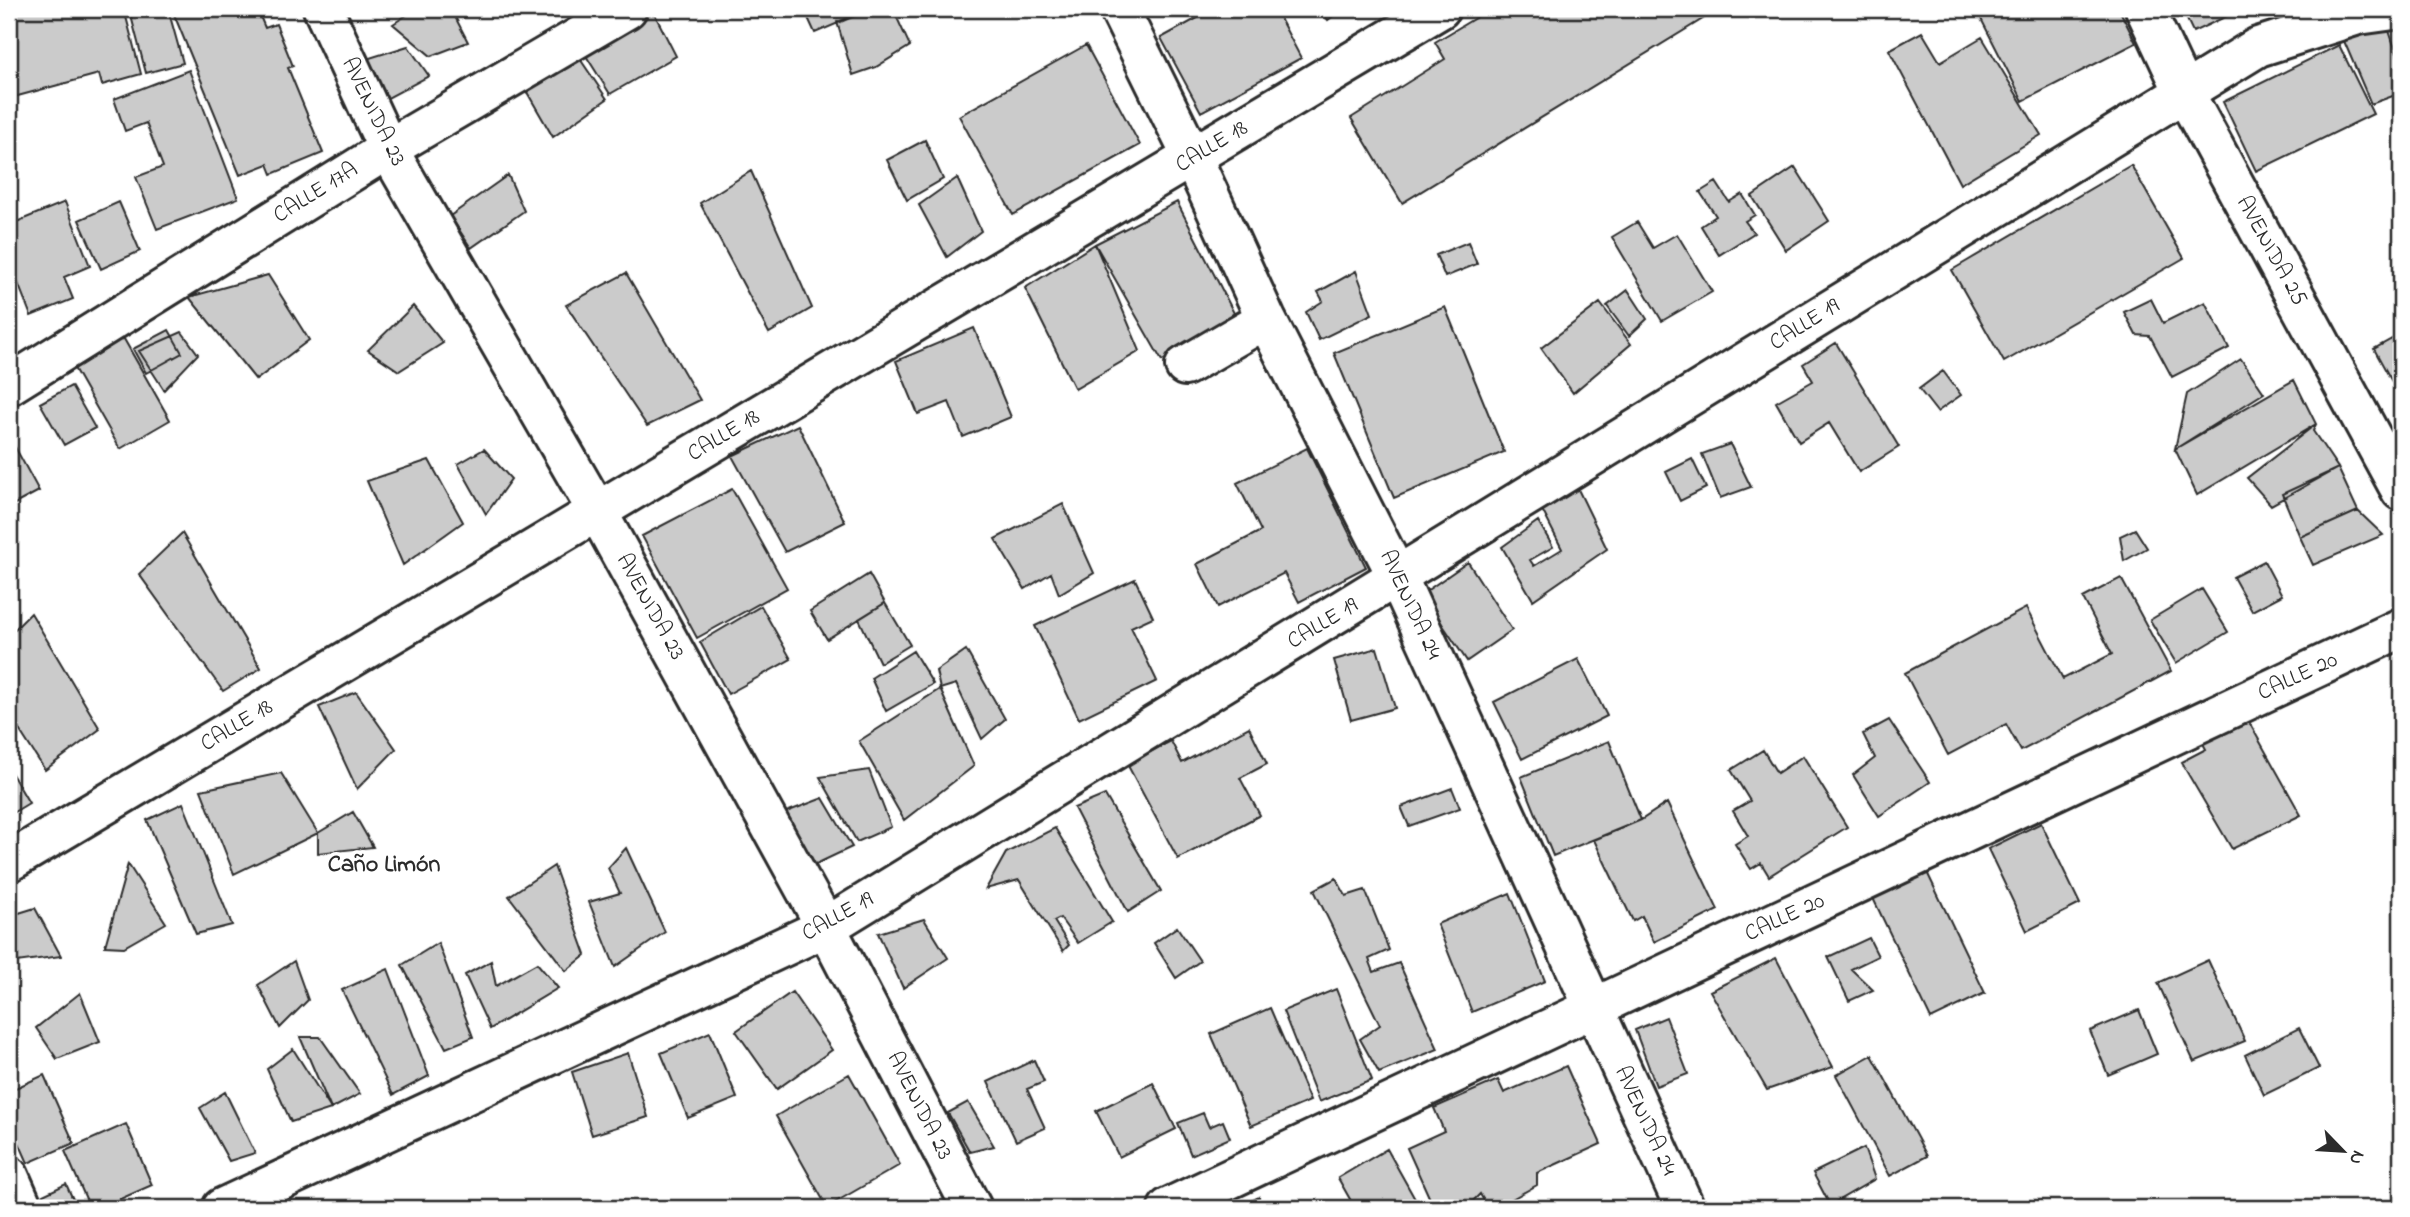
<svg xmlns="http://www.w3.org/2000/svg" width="2410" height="1217" font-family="'Indie Flower',sans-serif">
  <rect width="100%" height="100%" fill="#fff"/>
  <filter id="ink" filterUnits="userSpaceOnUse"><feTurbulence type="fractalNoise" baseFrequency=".0143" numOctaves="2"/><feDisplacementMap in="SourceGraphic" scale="14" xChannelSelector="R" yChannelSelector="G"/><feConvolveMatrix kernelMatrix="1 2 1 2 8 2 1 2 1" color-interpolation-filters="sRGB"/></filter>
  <g filter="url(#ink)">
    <path fill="#cbcbcb" stroke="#2b2b2b" stroke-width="2" d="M9 9H72V11L124 9 141 74 102 85 99 74 14 97 9 79Z
      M140 9H168L183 63 146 73 130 12Z
      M181 9H257L265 28 276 24 293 66 288 68 323 153 272 174 268 164 240 175 173 12Z
      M416 9H451L468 42 431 56 393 24Z
      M633 9H652L676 56 610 94 578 43Z
      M804 9H871L815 33Z
      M869 9H893L910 46 876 67 853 75 837 22Z
      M1214 9H1275L1301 58 1201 112 1161 38Z
      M1320 9H1342L1328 20Z
      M1490 9H1719L1402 203 1351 118 1445 59 1435 42Z
      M1976 9H2119L2136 43 2023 101Z
      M2182 9H2242L2193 32Z
      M2385 19 2401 66V93L2371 104 2341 34Z
      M1922 32 1940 62 1982 37 2041 135 1960 184 1889 50Z
      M1086 45 1140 145 1013 215 959 116Z
      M2339 45 2373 114 2256 171 2223 102Z
      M408 46 429 76 384 100 363 60Z
      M572 47 607 99 553 137 520 80Z
      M189 70 238 198 157 229 136 177 163 167 146 123 125 131 114 99Z
      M925 140 943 179 907 200 887 160Z
      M2131 165 2184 258 2004 362 1952 270Z
      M1795 167 1829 221 1786 250 1752 196Z
      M751 171 812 308 769 333 700 203Z
      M508 175 524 211 471 248 450 216Z
      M957 178 981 231 947 257 919 205Z
      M1716 182 1729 202 1742 194 1755 215 1745 221 1754 233 1719 255 1701 226 1716 216 1700 192Z
      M65 202 90 266 64 277 73 299 31 316 9 260V225Z
      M119 202 140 251 101 269 79 220Z
      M1177 202 1237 319 1162 361 1095 244Z
      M1637 222 1653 248 1677 234 1712 292 1662 321 1612 237Z
      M1468 242 1477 264 1445 277 1436 255Z
      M1095 244 1140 351 1075 389 1025 288Z
      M1356 271 1372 314 1319 340 1306 312 1323 301 1318 292Z
      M626 273 700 400 647 426 566 305Z
      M268 275 309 340 256 380 189 297Z
      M1628 290 1647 319 1629 336 1607 306Z
      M2151 299 2163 323 2205 302 2229 348 2172 377 2150 336 2136 335 2124 312Z
      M1600 303 1631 344 1573 393 1541 348Z
      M413 306 443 343 399 371 368 350Z
      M1445 307 1504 452 1394 498 1334 353Z
      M116 325 170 420 120 449 66 354Z
      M974 328 1011 417 963 437 949 402 918 414 896 361Z
      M169 330 182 353 146 373 133 349Z
      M182 332 198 354 164 390 139 351Z
      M2401 334V398L2374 349Z
      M1836 343 1899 447 1859 472 1829 423 1799 442 1776 402 1813 381 1803 364Z
      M2241 359 2264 393 2175 449 2187 394Z
      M1943 371 1961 395 1937 412 1919 389Z
      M2294 380 2316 424 2197 495 2175 449Z
      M71 386 95 428 64 445 40 403Z
      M2316 424 2313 431 2338 468 2271 505 2247 478Z
      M798 425 845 522 785 552 732 456Z
      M9 436 39 491 9 507Z
      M1730 444 1751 487 1720 498 1702 454Z
      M1307 448 1366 567 1299 602 1284 573 1218 607 1197 564 1261 531 1237 483Z
      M484 449 511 479 486 514 458 464Z
      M1692 459 1706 488 1680 501 1666 472Z
      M429 460 463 522 403 565 367 481Z
      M2338 468 2358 511 2300 537 2282 494Z
      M1574 481 1607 549 1533 600 1502 547 1538 521 1553 547 1530 560 1534 566 1562 549 1538 502Z
      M732 489 787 588 697 638 642 536Z
      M1063 504 1094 573 1059 594 1051 573 1025 589 995 539Z
      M2358 511 2383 535 2313 565 2300 537Z
      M2135 529 2147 548 2124 561 2120 536Z
      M182 533 261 668 223 691 139 574Z
      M2264 561 2282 595 2252 611 2233 577Z
      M1468 562 1512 630 1467 661 1422 594Z
      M869 574 885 603 827 639 810 611Z
      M2121 578 2171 671 2021 751 2006 724 1948 755 1905 673 2026 608 2063 679 2112 654 2083 598Z
      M1135 579 1153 617 1131 627 1157 681 1079 719 1035 626Z
      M2202 589 2228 632 2176 663 2150 620Z
      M885 603 910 645 880 663 859 619Z
      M761 606 791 659 728 694 700 642Z
      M31 613 100 729 45 770 9 714V635Z
      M1377 648 1395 708 1351 720 1334 660Z
      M966 650 1005 719 982 739 956 684 940 689 936 671Z
      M913 651 933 684 886 711 871 678Z
      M1578 659 1607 716 1522 759 1494 702Z
      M940 689 974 766 904 820 859 741Z
      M356 692 396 749 357 789 319 707Z
      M2245 715 2301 815 2232 849 2181 762 2206 749 2200 738Z
      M1889 720 1930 782 1879 816 1853 775 1875 758 1863 734Z
      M1249 727 1267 764 1240 778 1260 815 1178 859 1127 764 1171 741 1182 763Z
      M1609 741 1641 820 1553 856 1521 777Z
      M1763 750 1777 773 1803 756 1847 827 1769 876 1761 863 1751 869 1735 844 1748 836 1733 811 1750 801 1731 770Z
      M9 769 29 803 9 815Z
      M869 770 891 827 857 842 820 777Z
      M281 773 318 833 234 874 201 790Z
      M1452 788 1460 808 1409 826 1401 807Z
      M1105 795 1161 891 1128 912 1074 808Z
      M823 798 852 847 814 865 781 814Z
      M183 803 232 925 196 934 147 820Z
      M1667 803 1718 910 1654 942 1642 916 1633 921 1594 840 1641 820Z
      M353 812 373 847 318 853V833Z
      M2041 823 2080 904 2027 931 1988 849Z
      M1055 828 1112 922 1078 943 1060 918 1054 921 1069 945 1063 951 1019 880 986 889 1006 853Z
      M626 848 665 932 615 967 589 902 620 893 608 868Z
      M128 864 166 923 124 947 105 946Z
      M554 866 586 955 566 971 509 896Z
      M1925 868 1985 993 1931 1019 1871 894Z
      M1336 878 1346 896 1365 890 1389 950 1369 959 1374 972 1399 963 1438 1049 1379 1073 1360 1039 1380 1025 1314 890Z
      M1510 893 1545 981 1472 1012 1437 924Z
      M35 908 61 956 17 962 9 944V916Z
      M924 919 948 958 903 988 878 933Z
      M1177 927 1200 961 1176 978 1154 943Z
      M1869 938 1878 956 1851 969 1873 990 1849 1001 1828 957Z
      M438 943 473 1037 446 1048 402 965Z
      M1776 958 1833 1067 1767 1090 1710 991Z
      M2208 960 2245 1041 2194 1062 2158 983Z
      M294 961 308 1000 280 1028 258 985Z
      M491 961 496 986 537 963 558 988 490 1029 465 975Z
      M388 969 429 1076 393 1095 342 990Z
      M1336 989 1372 1080 1319 1102 1283 1011Z
      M792 992 832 1050 777 1089 736 1031Z
      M80 993 100 1042 57 1059 36 1028Z
      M1270 1008 1310 1101 1251 1126 1211 1034Z
      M2139 1010 2157 1054 2108 1075 2090 1031Z
      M1666 1017 1688 1074 1656 1086 1635 1030Z
      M2299 1028 2319 1068 2264 1095 2245 1055Z
      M710 1032 737 1098 688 1118 661 1053Z
      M300 1037H320L360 1094 331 1109Z
      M293 1049 331 1109 291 1122 267 1069Z
      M628 1053 648 1117 592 1135 572 1072Z
      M1872 1055 1927 1156 1890 1176 1836 1075Z
      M1034 1060 1044 1082 1027 1089 1045 1128 1016 1141 988 1082Z
      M1566 1066 1601 1144 1537 1173V1185L1496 1208H1488L1480 1194 1466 1208H1434L1407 1148 1444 1131 1434 1108 1498 1080 1504 1093Z
      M849 1074 900 1165 827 1207 776 1116Z
      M44 1075 74 1143 28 1163 9 1120V1091Z
      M1153 1083 1176 1129 1119 1157 1096 1111Z
      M225 1092 255 1153 229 1161 200 1108Z
      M968 1102 994 1146 970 1152 948 1113Z
      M1203 1113 1209 1127 1223 1121 1230 1138 1191 1155 1178 1123Z
      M126 1124 152 1185 100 1208H90L65 1151Z
      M1864 1148 1875 1179 1830 1205 1813 1173Z
      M1387 1149 1420 1208H1355L1338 1178Z
      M66 1184 77 1208H49L43 1195Z
      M1259 1197 1261 1208H1237Z"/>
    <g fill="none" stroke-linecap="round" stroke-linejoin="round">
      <g stroke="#2b2b2b" stroke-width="44">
        <path id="minor" d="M323 9 388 149 597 511 826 927 972 1208
          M1119 9 1193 159 1266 319 1398 578 1685 1208
          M2145 9 2183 90 2401 491
          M1185 366 1266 319
          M9 385 388 149 627 9
          M9 1176 23 1208
          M222 1208 826 927 2258 47 2358 15 2401 9
          M1168 1208 2401 628"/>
      </g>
      <g stroke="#2b2b2b" stroke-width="44">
        <path id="tertiary" d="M9 862 1440 9"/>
      </g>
      <use href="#minor" stroke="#fff" stroke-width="38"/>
      <use href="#tertiary" stroke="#fff" stroke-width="38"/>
    </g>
  </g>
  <g text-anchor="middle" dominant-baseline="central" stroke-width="7" stroke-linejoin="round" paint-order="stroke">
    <g font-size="23" fill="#2b2b2b" stroke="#fff">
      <text transform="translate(373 112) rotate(64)">AVENIDA 23</text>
      <text transform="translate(1212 147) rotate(-31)">CALLE 18</text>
      <text transform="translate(316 193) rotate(-32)">CALLE 17A</text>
      <text transform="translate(2271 251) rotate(61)">AVENIDA 25</text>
      <text transform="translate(1805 325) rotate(-32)">CALLE 19</text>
      <text transform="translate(724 436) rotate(-31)">CALLE 18</text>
      <text transform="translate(1410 605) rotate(65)">AVENIDA 24</text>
      <text transform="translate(650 607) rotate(61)">AVENIDA 23</text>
      <text transform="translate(1323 624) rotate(-31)">CALLE 19</text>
      <text transform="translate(2298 677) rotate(-25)">CALLE 20</text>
      <text transform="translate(237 726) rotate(-31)">CALLE 18</text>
      <text transform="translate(838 917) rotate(-29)">CALLE 19</text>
      <text transform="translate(1785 918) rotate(-25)">CALLE 20</text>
      <text transform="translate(919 1106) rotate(63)">AVENIDA 23</text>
      <text transform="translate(1645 1121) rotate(65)">AVENIDA 24</text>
    </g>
    <g font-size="24" font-weight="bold" fill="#2b2b2b" stroke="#fff">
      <text x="384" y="865">Caño Limón</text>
    </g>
  </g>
  <rect width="2410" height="1217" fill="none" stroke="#fff" stroke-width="35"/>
  <rect x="18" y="18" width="2375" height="1182" fill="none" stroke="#2b2b2b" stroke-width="2.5" filter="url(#ink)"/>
  <g transform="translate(2343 1151) rotate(115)" stroke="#ffffff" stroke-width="5" paint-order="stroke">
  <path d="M0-5L12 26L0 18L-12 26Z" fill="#2b2b2b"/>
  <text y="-10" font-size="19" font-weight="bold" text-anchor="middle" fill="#2b2b2b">N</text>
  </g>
</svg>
